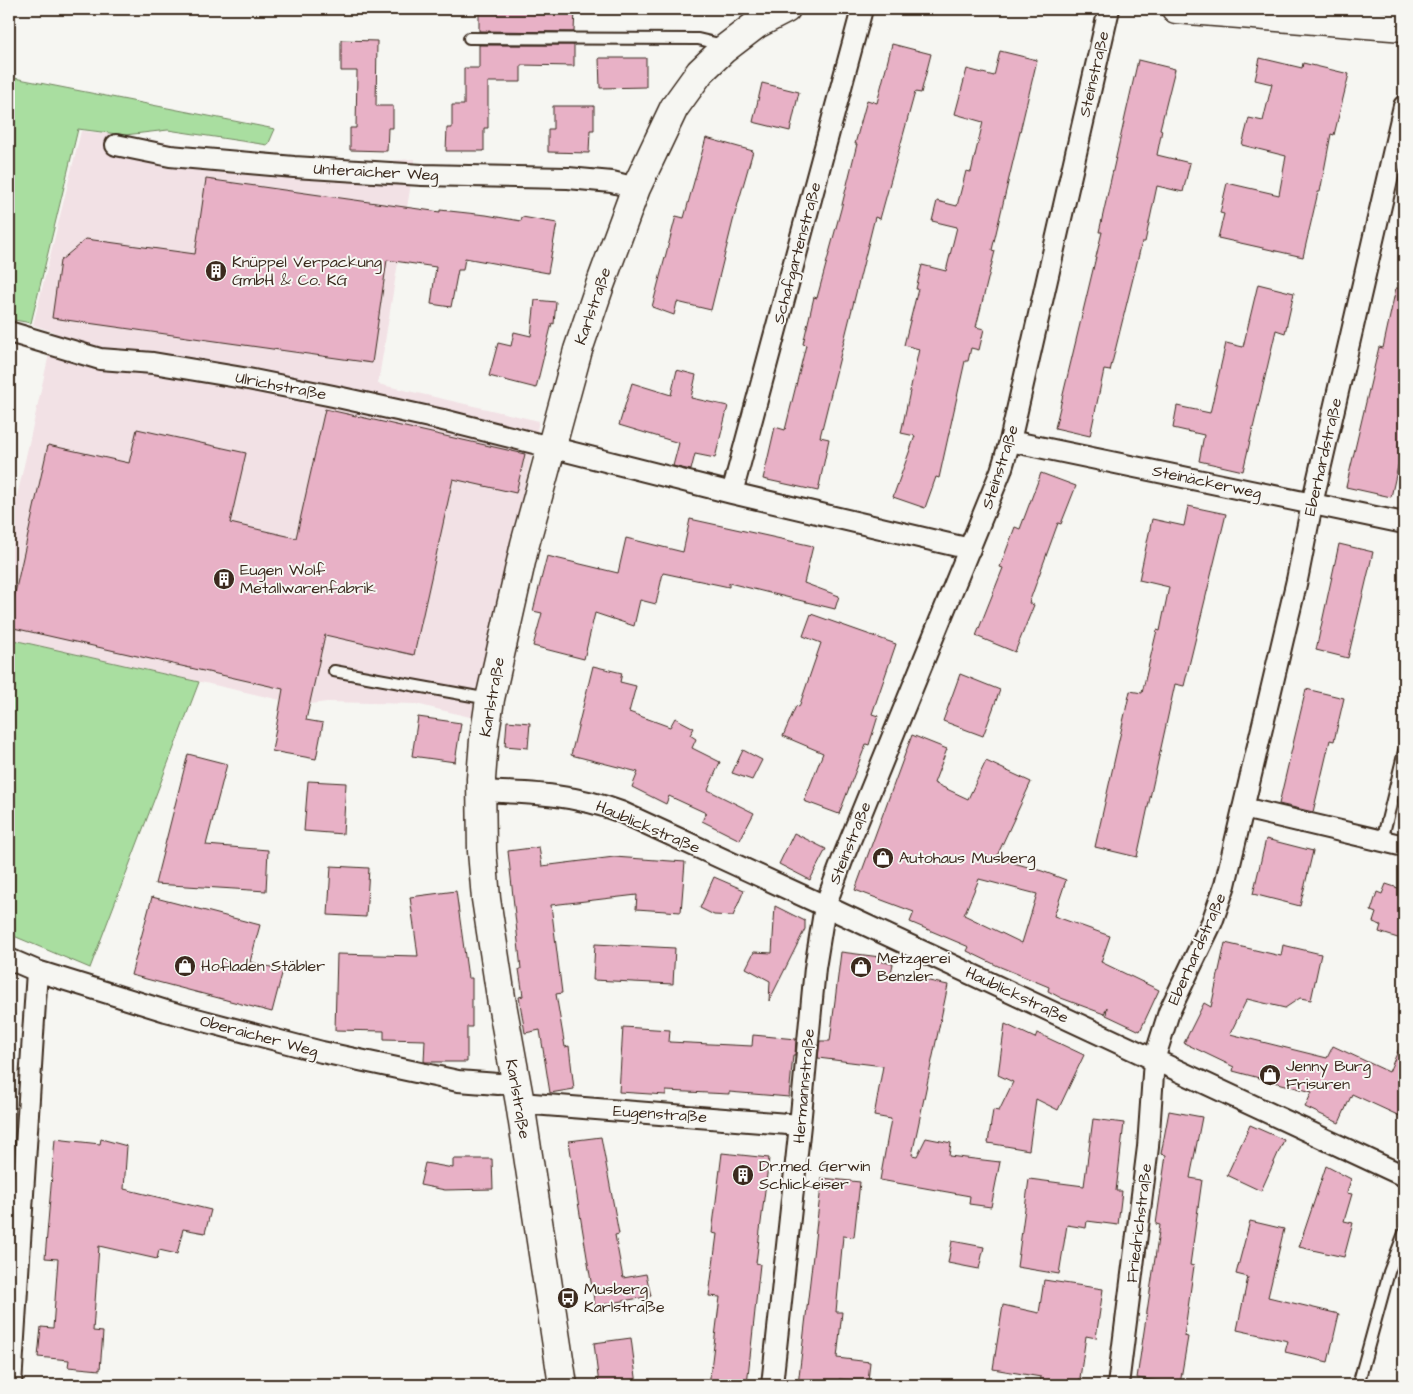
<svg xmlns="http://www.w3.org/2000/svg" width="1413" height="1394" font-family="'Architects Daughter',sans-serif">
  <rect width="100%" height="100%" fill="#f6f6f2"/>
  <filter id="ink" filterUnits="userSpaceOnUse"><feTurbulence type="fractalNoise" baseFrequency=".02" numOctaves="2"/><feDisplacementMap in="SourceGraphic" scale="10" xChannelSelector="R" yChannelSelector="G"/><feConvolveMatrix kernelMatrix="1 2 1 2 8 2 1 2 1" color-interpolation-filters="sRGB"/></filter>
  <g filter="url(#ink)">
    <path fill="#f2e1e5" d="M81 131 125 135 294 167 415 159 378 384 539 421 474 718 416 704 327 702 303 705 9 639V532L54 332 33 325Z"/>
    <path fill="#a9dea0" stroke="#72845f" d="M9 77 275 129 268 145 168 130 125 135 78 129 31 323 9 319Z
      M9 639 199 682 90 968 9 934Z"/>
    <path fill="#e8b1c6" stroke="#3b2a1e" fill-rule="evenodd" d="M479 9H575L574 32 479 31Z
      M341 40 377 41 376 106H393V128H388L387 151 350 150V128H356L357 71H341Z
      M892 44 931 54 921 93 915 92 880 219 875 217 820 437 829 439 818 491 763 479 775 427 785 430 806 345 803 344 814 297 817 298 841 209 857 144H855L867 100 877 103Z
      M479 45H574V66L521 65V82H488V128H484V151H446L447 128H452V105H464V68H479Z
      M1000 51 1037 60 992 250 995 251 976 327 984 329 979 350 971 348 968 361H965L939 478 936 477 925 508 893 497 915 436 901 433 919 349 904 345 918 289H916L922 265 946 271 957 227 932 221 937 201 957 206 966 171 971 172 983 122 955 114 967 69 994 76Z
      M599 58H646V87L600 88Z
      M1260 58 1302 68 1303 63 1349 74 1334 135 1331 134 1320 192H1318L1303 257 1218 238 1224 214 1220 213 1227 183 1279 195 1286 156 1242 145 1249 118 1263 121 1272 84 1255 80Z
      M1138 60 1175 69 1160 129 1162 130 1157 155 1190 163 1183 192 1157 186 1145 242H1142L1110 371 1104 370 1090 436 1055 428 1102 232H1099Z
      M762 83 799 92 790 131 753 122Z
      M553 106H594V130H590L589 153 548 152V129H553Z
      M706 138 753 151 733 221 711 310 677 302 674 315 652 307 676 216 684 218Z
      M206 179 440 212V210L486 215 521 221 522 217 557 223 548 273 465 258 463 270H458L451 307 431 304 436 267 387 260 372 363 52 318 60 261 86 239 195 254Z
      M1258 284 1294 293 1285 333 1276 330 1243 471 1199 461 1204 435 1173 428 1177 406 1210 413 1226 343 1243 347Z
      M1396 288 1404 289V440L1391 497 1346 487 1379 347 1383 348Z
      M535 300 556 302 554 324 552 323 536 388 489 376 498 343 511 346 514 332 531 336Z
      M677 370 696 375 691 398 728 406 715 458 695 454 691 470 673 466 679 443 619 425 632 383 671 395Z
      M325 409 525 454 516 493 453 479 414 655 325 635 306 720 323 723 316 759 272 751 283 689 9 627V620L48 445 129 463 137 429 246 453 230 523 296 538Z
      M1041 473 1076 486 1061 524 1058 523 1029 603 1034 605 1015 652 976 636 1003 568 1000 567 1015 527 1020 529Z
      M1188 506 1226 514 1184 686 1175 684 1137 857 1095 847 1130 691 1142 693 1157 630 1160 631 1169 587 1139 580 1152 519 1184 526Z
      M690 519 813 546 804 583 839 596 835 609 729 583V587L663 573 656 604 640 600 634 626 595 613 584 659 533 646 542 613 533 611 547 556 618 573 626 538 683 552Z
      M1339 544 1373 552 1348 658 1316 650Z
      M811 614 896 644 872 714 878 716 869 745 866 744 839 814 804 801 823 753 783 736 796 706 799 707 821 643 803 636Z
      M593 666 622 673 620 682 636 686 629 712 670 727 675 718 694 728 690 735 696 739 692 748 720 762 708 790 754 813 740 840 702 821 706 813 669 796 666 804 632 787 638 772 571 755Z
      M960 674 1000 690 983 736 943 721Z
      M1306 689 1344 698 1334 741 1330 740 1313 812 1279 804Z
      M418 717 461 723 455 762 412 756Z
      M507 721 530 723 528 748 505 746Z
      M912 735 947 749 934 783 968 799 986 761 1031 782 996 858 1042 871 1066 880 1054 916 1110 936 1101 962 1159 990 1140 1031 1106 1015 1107 1007 1104 1014 1061 998 1048 991 1049 987 998 966 967 951 969 947 910 922 914 912 855 890ZM979 879 1037 894 1022 943 964 915Z
      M743 750 762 760 752 780 732 773Z
      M188 754 227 764 206 845 268 850 266 891 155 884Z
      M308 781 346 783 343 834 304 831Z
      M794 833 826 849 810 880 779 864Z
      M1266 839 1313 851 1300 906 1253 894Z
      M539 847 542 866 614 857 685 862 681 912 636 909 637 895 551 905 562 993 556 994 565 1047 569 1046 574 1089 550 1093 540 1030 525 1033 519 997 523 996 519 969H521L508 851Z
      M331 866 369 868 366 917 328 915Z
      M714 877 744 890 733 916 714 915 700 908Z
      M1386 884 1404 890V940L1379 932 1381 925 1373 922 1376 913 1371 911 1377 892 1382 894Z
      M456 891 468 978H472V1027H467V1062H424L425 1040 384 1039V1031L335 1030 337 954 418 956 410 897Z
      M152 897 260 925 250 962 283 970 272 1012 131 975Z
      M775 906 805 921V929L769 1001 770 981 746 968 754 952 772 953Z
      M1225 943 1281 956 1283 945 1321 954 1311 1000 1300 998 1285 1008 1247 999 1230 1034 1327 1058 1333 1046 1389 1072 1404 1037V1118L1352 1094 1339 1123 1305 1107 1312 1092 1233 1071 1234 1067 1184 1043 1204 1003 1211 1007Z
      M595 944 675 948 673 984 593 980Z
      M841 952 880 957 879 961 893 964 891 973 948 985 912 1155 917 1156 926 1138 951 1143 949 1156 1000 1162 991 1207 969 1204 970 1196 880 1180 891 1119 874 1116 883 1066 818 1058 820 1041H830Z
      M1005 1024 1035 1038 1037 1033 1084 1055 1058 1110 1036 1099 1029 1150 988 1143 993 1110 999 1111 1013 1082 998 1075Z
      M623 1027 670 1030 669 1042 752 1046 753 1035 796 1039 795 1055H793L789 1097 729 1092V1094L666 1091V1095L619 1092Z
      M1169 1111 1202 1117 1190 1178 1202 1180 1190 1265 1194 1266 1184 1336 1188 1337 1180 1384 1137 1378 1160 1225 1156 1224 1166 1155 1161 1154Z
      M1093 1119 1124 1123 1116 1191H1122L1118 1225 1087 1221 1086 1228 1067 1225 1059 1274 1017 1267 1029 1179 1084 1186Z
      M1250 1125 1284 1140 1261 1191 1227 1175Z
      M601 1137 619 1234 615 1235 623 1278 646 1274 651 1296 595 1306 576 1190 569 1141Z
      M55 1139 100 1144 101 1139 127 1146 124 1189 211 1210 205 1233 183 1229 177 1254 159 1250 157 1259 99 1246 93 1331 103 1332 100 1370 68 1367 69 1360 38 1357 41 1327 53 1328 58 1259 45 1258Z
      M722 1153 769 1158 756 1263 760 1264 747 1385H709L720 1297 709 1296 717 1234 712 1233Z
      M453 1159H492L493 1189 445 1190 420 1185 425 1163 453 1168Z
      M1326 1166 1351 1179 1347 1193 1352 1194 1344 1221 1353 1223 1344 1257 1299 1247Z
      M822 1178 860 1182 854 1237 843 1236 836 1312H842L837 1358 870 1362 868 1382 839 1379 838 1385H798Z
      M1250 1221 1284 1229 1268 1297 1339 1314 1328 1362 1285 1352 1288 1341 1237 1330 1248 1277 1236 1274Z
      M952 1241 984 1247 979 1269 948 1263Z
      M1044 1280 1103 1289 1096 1338 1086 1336 1079 1385H1040L1041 1377 993 1369 1003 1305 1039 1313Z
      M631 1338 637 1385H599L594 1343Z"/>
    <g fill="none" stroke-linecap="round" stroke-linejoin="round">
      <g stroke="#3b2a1e" stroke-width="14">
        <path id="service" d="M469 38 698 39 715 43 723 50
          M334 671 489 699
          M1382 841 1404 751
          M1358 1385 1389 1272 1404 1233"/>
      </g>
      <g stroke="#3b2a1e" stroke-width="24">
        <path id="minor" d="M116 145 170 156 294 167 422 175 568 178 612 182 636 188
          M9 332 100 359 153 363 243 378 333 396 443 420 732 493 970 549
          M1010 441 1404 523
          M732 493 861 13
          M481 791C531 793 574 794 621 812L825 906 1404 1176
          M1243 808 1404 846
          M9 959 37 971 166 1011 322 1052 458 1081 498 1084 516 1083
          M520 1103 800 1125
          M11 1385 37 971
          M772 1385 800 1125 815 968 825 906 845 853 1001 471 1010 441 1109 9
          M1118 1385 1148 1147 1154 1060 1169 1012 1212 922 1225 885 1297 580 1312 504 1404 106"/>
      </g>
      <g stroke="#3b2a1e" stroke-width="31">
        <path id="secondary" d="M1176 9 1404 27
          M563 1385 520 1103 502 1004 486 899 482 851 481 779 484 740 490 699 525 544 578 350 599 288 636 188 674 108 700 72 723 50 757 24 786 9"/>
      </g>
      <use href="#service" stroke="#f6f6f2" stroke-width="10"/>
      <use href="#minor" stroke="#f6f6f2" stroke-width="20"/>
      <use href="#secondary" stroke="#f6f6f2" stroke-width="28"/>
    </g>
  </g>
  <defs>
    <g id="building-disc" transform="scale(1.125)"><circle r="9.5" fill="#3b2a1e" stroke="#f6f6f2"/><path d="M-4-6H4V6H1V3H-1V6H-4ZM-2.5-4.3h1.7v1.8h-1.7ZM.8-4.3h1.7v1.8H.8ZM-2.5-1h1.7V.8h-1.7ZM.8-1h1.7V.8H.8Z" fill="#fff"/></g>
    <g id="shop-disc" transform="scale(1.125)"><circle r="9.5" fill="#3b2a1e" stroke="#f6f6f2"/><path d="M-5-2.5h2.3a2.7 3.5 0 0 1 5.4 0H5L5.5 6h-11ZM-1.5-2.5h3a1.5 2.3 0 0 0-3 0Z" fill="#fff"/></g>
    <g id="bus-disc" transform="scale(1.125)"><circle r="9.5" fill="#3b2a1e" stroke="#f6f6f2"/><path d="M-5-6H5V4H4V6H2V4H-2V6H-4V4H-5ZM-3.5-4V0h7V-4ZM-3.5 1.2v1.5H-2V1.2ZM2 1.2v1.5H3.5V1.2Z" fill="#fff"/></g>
  </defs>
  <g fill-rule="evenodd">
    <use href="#building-disc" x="216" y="271"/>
    <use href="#building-disc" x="224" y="579"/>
    <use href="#shop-disc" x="883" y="858"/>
    <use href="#shop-disc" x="185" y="966"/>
    <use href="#shop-disc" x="861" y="967"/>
    <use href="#shop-disc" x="1270" y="1075"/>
    <use href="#building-disc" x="743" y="1175"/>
    <use href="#bus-disc" x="568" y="1298"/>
  </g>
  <g text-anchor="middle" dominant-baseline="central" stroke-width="4" stroke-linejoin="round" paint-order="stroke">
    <g font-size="16" fill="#3b2a1e" stroke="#f6f6f2">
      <text transform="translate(1094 74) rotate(-77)">Steinstraße</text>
      <text transform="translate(376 172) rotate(3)">Unteraicher Weg</text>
      <text transform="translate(797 253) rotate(-75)">Schafgartenstraße</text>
      <text transform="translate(593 306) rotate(-71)">Karlstraße</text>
      <text transform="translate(281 386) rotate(11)">Ulrichstraße</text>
      <text transform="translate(1323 457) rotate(-77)">Eberhardstraße</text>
      <text transform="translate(1000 467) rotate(-72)">Steinstraße</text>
      <text transform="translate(1207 482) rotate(12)">Steinäckerweg</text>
      <text transform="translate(492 697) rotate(-80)">Karlstraße</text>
      <text transform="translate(648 827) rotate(23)">Haublickstraße</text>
      <text transform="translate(850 843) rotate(-68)">Steinstraße</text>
      <text transform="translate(1197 949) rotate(-66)">Eberhardstraße</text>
      <text transform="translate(1017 995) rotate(25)">Haublickstraße</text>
      <text transform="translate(259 1036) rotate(15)">Oberaicher Weg</text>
      <text transform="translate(804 1086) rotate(-85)">Hermannstraße</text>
      <text transform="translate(518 1099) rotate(80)">Karlstraße</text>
      <text transform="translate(660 1114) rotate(4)">Eugenstraße</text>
      <text transform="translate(1139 1223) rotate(-83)">Friedrichstraße</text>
    </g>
    <g font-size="16" fill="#3b2a1e" stroke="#f6f6f2" text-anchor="start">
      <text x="232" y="262">Knüppel Verpackung<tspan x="232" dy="18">GmbH &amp; Co. KG</tspan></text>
      <text x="240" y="570">Eugen Wolf<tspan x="240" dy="18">Metallwarenfabrik</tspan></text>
      <text x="899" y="858">Autohaus Musberg</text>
      <text x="877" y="958">Metzgerei<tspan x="877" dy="18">Benzler</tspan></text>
      <text x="201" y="966">Hofladen Stäbler</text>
      <text x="1286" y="1066">Jenny Burg<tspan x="1286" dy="18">Frisuren</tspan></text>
      <text x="759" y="1166">Dr.med. Gerwin<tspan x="759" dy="18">Schlickeiser</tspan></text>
      <text x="584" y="1289">Musberg<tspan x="584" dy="18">Karlstraße</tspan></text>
    </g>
  </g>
  <rect width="1413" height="1394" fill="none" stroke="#f6f6f2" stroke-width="30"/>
  <rect x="15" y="15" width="1383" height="1364" fill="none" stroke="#3b2a1e" stroke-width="2" filter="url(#ink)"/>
</svg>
